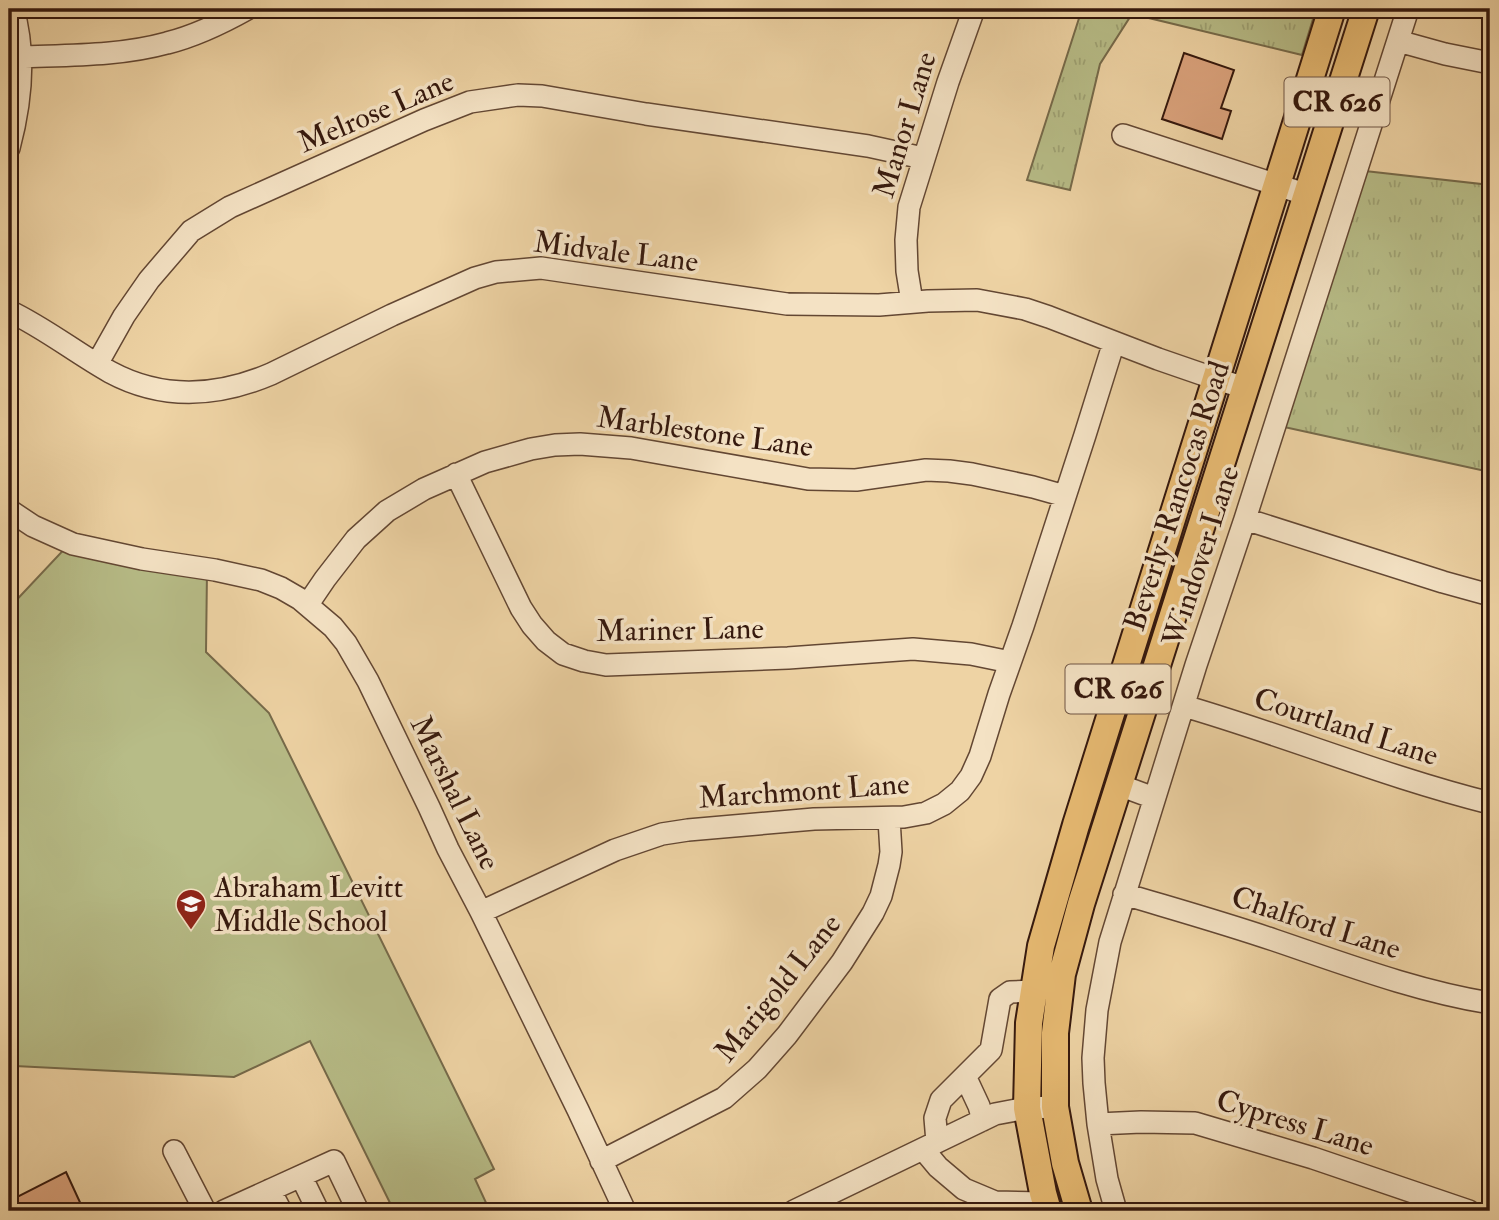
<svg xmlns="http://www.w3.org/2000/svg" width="1499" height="1220" font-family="'IM FELL Double Pica',serif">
  <defs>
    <pattern id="grass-tufts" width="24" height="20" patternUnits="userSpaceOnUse" patternTransform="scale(1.75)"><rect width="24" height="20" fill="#b7bc87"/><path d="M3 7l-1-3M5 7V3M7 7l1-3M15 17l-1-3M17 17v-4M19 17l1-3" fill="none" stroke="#9ea173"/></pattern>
  </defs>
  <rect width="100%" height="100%" fill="#eed3a4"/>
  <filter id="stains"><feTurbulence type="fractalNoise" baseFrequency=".00286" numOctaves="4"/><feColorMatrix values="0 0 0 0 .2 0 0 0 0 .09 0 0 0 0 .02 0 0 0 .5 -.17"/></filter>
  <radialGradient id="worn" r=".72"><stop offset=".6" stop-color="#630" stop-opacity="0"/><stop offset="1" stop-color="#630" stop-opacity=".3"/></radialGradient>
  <path fill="url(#grass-tufts)" stroke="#766a4a" stroke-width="2" d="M1082 9H1316L1302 55 1132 14 1100 64 1070 190 1027 180Z
    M1356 170 1490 185V472L1275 425Z"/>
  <path fill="#b7bc87" stroke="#766a4a" stroke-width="2" d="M70 543 207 571 206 652 269 713 494 1169 475 1179 488 1207 479 1211H394L310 1041 234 1077 15 1066 9 1069V608Z"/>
  <path fill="#dba37d" stroke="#35180d" stroke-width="2" d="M1184 53 1234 70 1221 108 1231 111 1222 139 1162 119Z
    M66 1172 84 1211H9V1201Z"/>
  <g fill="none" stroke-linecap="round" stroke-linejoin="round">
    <g stroke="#634733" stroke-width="24">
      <path id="minor" d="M1398 41 1445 54 1490 63
        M20 57C69 55 120 56 167 43 195 36 222 23 247 9
        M1123 135 1308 195
        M9 148C21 103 26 54 13 9
        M912 302 907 271 906 240 909 207 948 82 974 9
        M9 311C45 328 76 353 110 372 162 400 217 397 271 374L392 315 475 278 496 272 541 268 787 304 879 305 928 301 977 300 1025 309 1049 317 1158 359 1216 379 1246 388
        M97 364 124 316 149 280 191 231 230 207 424 120 470 102 518 95 542 96 646 114 868 146 923 158
        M456 474 521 608 532 625 546 641 563 654 584 661 606 665 788 658 913 649 971 654 1010 662
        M9 510 33 526 73 544 142 559 215 570 261 580 281 588 300 599 333 627 346 643 368 681 429 807 448 849 481 912 578 1110 625 1211
        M1245 519 1443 582 1490 595
        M308 604 325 579 356 539 387 511 424 489 485 462 531 449 555 445 580 444 631 448 808 479 856 480 926 470 949 471 972 474 1033 487 1065 496
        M1184 706C1287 736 1386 777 1490 803
        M1119 785 1154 798
        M1124 894C1174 909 1224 923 1274 940 1345 964 1416 991 1490 1003
        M481 912 615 850 662 834 688 830 814 819 904 817 926 813 944 804 960 791 971 776 980 756 999 694 1023 626 1085 435 1114 342
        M965 1076 979 1106 983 1120
        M1098 1124 1141 1122 1195 1123 1313 1158 1469 1211
        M937 1142 935 1118 941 1100 991 1050 1000 999 1010 992 1034 991
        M923 1149 938 1167 964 1189 995 1202 1046 1203
        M174 1151 205 1211
        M601 1161 724 1098 757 1069 787 1035 842 962 873 913 881 896 889 865 891 852 889 819
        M301 1176 318 1211
        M270 1190 281 1211
        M224 1211 334 1161 358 1211
        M794 1211 995 1114 1027 1108 1055 1107
        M1116 1211 1107 1179 1098 1124 1094 1083 1093 1058 1097 1010 1110 942 1196 665 1245 519 1408 9"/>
    </g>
    <g stroke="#35180d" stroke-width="30">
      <path id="major" d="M1048 1211 1043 1193 1027 1108 1029 1023 1041 946 1076 825 1332 9
        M1079 1211 1065 1163 1055 1107V1033L1062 974 1081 904 1366 9"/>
    </g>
    <use href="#minor" stroke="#f4e2c4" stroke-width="21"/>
    <use href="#major" stroke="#e7ba72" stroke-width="26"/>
  </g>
  <defs>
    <g id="school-pin" transform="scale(1.575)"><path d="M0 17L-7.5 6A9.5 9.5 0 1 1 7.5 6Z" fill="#8f2418" stroke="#f4e2c4"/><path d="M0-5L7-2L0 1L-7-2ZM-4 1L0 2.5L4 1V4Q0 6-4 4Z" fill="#fff"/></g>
  </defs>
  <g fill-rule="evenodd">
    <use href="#school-pin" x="191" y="904"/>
  </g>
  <g text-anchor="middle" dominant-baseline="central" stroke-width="7" stroke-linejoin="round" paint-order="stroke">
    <g fill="#f4e2c4" stroke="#6e5544" stroke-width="2">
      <rect x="1284.5" y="77.5" width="105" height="49" rx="5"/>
      <rect x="1065.5" y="664.5" width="105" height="49" rx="5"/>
    </g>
    <g font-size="28" font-weight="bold" fill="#35180d">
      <text x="1337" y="102">CR 626</text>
      <text x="1118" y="689">CR 626</text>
    </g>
    <g font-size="30" fill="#35180d" stroke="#f4e2c4">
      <text transform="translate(376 112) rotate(-23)">Melrose Lane</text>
      <text transform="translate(905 125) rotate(-73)">Manor Lane</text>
      <text transform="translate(616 252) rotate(7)">Midvale Lane</text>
      <text transform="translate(705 432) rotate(8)">Marblestone Lane</text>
      <text transform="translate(1177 496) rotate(-72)">Beverly-Rancocas Road</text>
      <text transform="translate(1201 556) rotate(-72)">Windover Lane</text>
      <text transform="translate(680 630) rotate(-1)">Mariner Lane</text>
      <text transform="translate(1346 727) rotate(18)">Courtland Lane</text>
      <text transform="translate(804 791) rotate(-4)">Marchmont Lane</text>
      <text transform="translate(455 793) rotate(64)">Marshal Lane</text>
      <text transform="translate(1316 923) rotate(18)">Chalford Lane</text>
      <text transform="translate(778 988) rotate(-51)">Marigold Lane</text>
      <text transform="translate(1295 1123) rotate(17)">Cypress Lane</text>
    </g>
    <g font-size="30" fill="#35180d" stroke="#f4e2c4" text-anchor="start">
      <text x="214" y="887">Abraham Levitt<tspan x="214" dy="34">Middle School</tspan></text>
    </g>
  </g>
  <rect width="1499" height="1220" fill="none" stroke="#eed3a4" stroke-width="35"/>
  <rect x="10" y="10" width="1478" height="1199" fill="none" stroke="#35180d" stroke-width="3.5"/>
  <rect x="18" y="18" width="1464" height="1185" fill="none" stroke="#35180d" stroke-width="2"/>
  <rect width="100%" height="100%" filter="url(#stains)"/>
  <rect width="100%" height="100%" fill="url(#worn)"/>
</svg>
